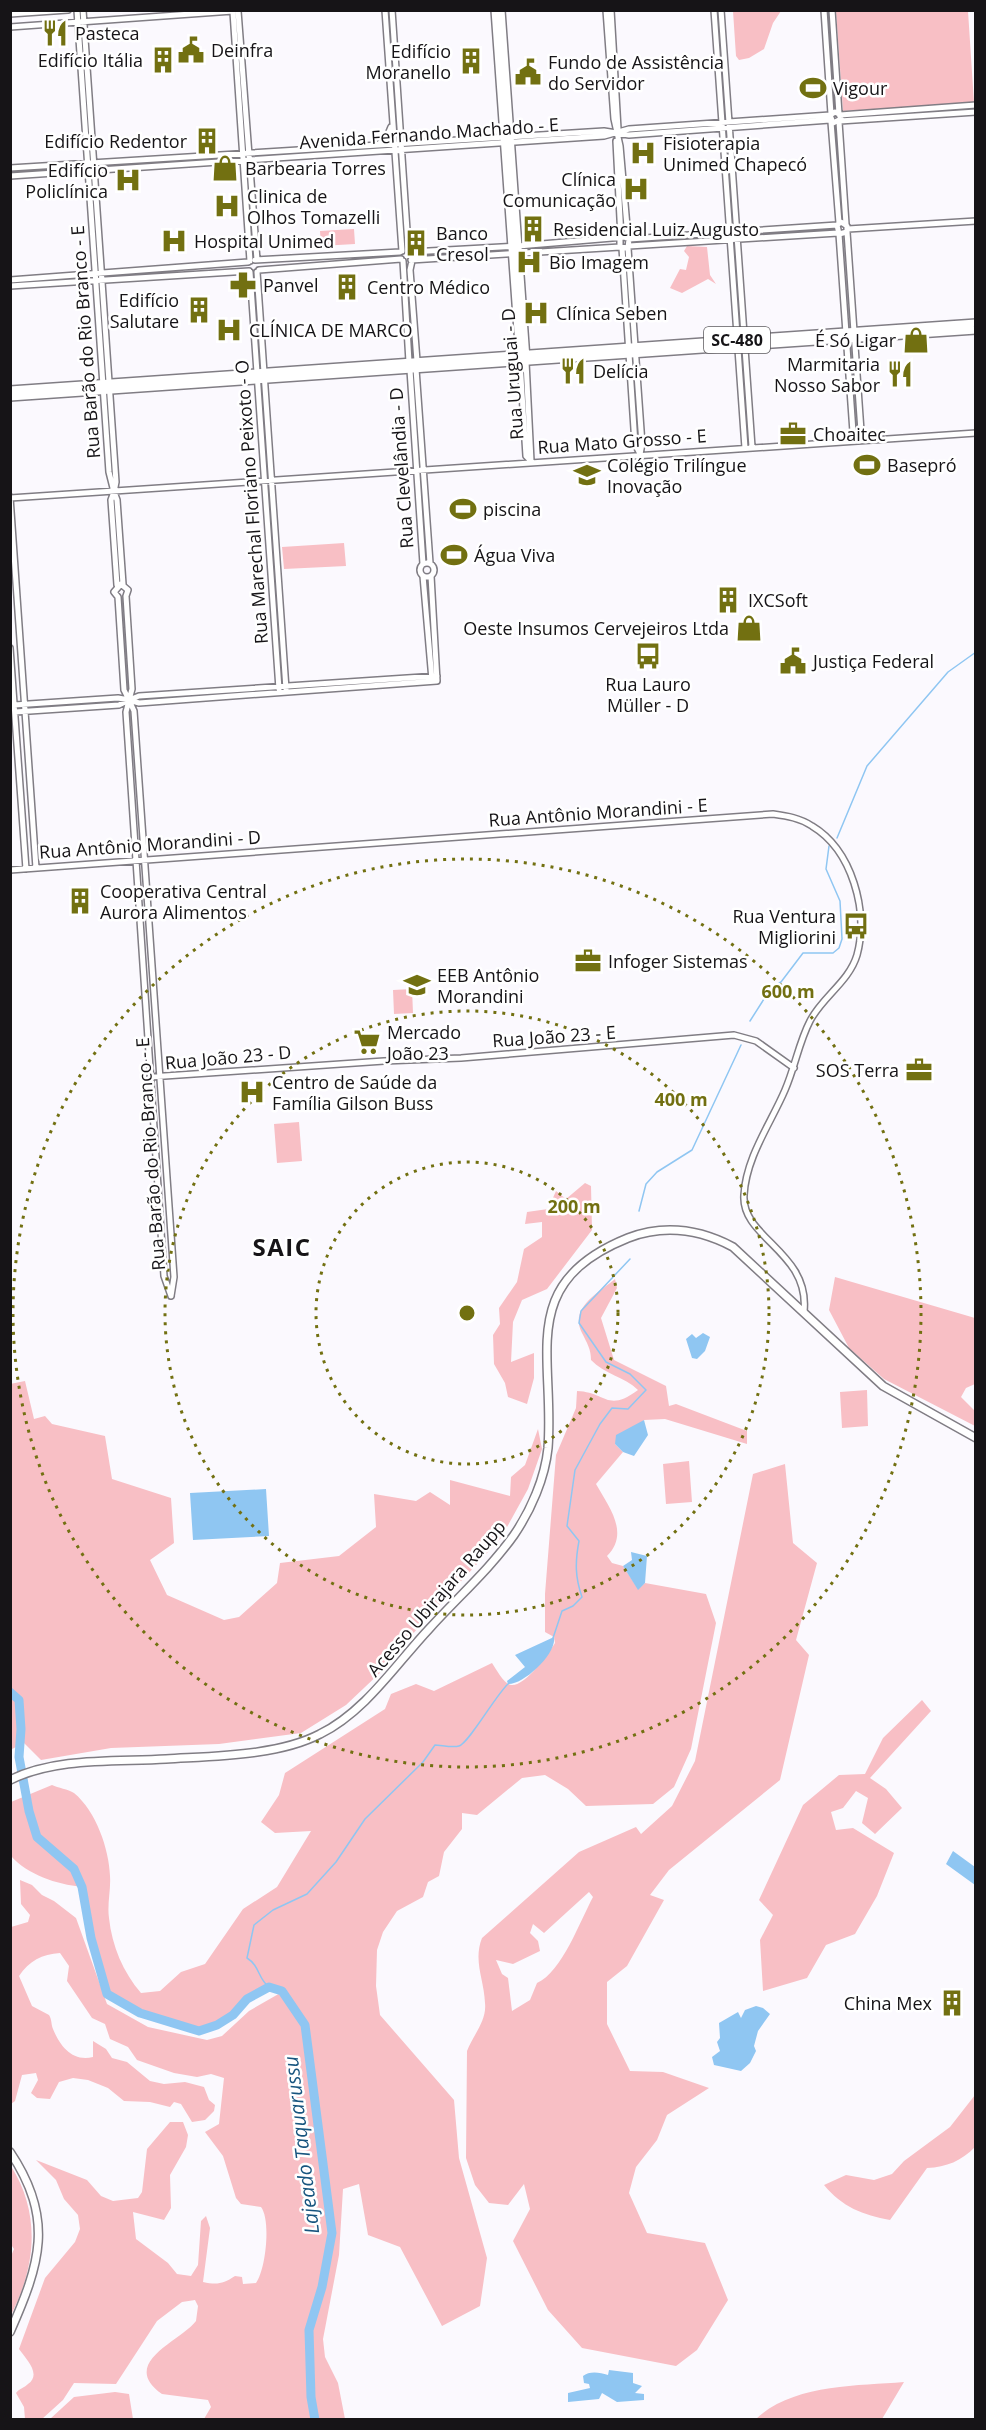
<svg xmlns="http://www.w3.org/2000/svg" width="986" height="2430" font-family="'Open Sans',sans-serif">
  <rect width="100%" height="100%" fill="#fbf9fe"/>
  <path fill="#f8bfc5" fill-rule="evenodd" d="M733 11H781L773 23 764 49 749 58 739 60 736 56Z
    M836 11H968L974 103 843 111Z
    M354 229 355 244 321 246 320 231Z
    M687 246 707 247 710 275 716 284 708 279 682 293 670 288 680 269 686 270 689 257 684 251Z
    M344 543 346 566 284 569 282 547Z
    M412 989 413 1013 394 1014 393 990Z
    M299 1122 302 1161 277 1163 274 1124Z
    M585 1183 591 1186 592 1230 547 1289 522 1300 513 1322 511 1362 534 1353V1378L527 1404 508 1397 505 1383 494 1364 493 1335 500 1324 499 1308 517 1282 524 1249 542 1237V1222L525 1224 527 1212 548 1209 556 1191 566 1199Z
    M835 1277 975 1318V1384L966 1388 961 1397 975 1411V1426L884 1379 849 1348 829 1310Z
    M615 1279 617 1288 601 1318 614 1360 666 1386 669 1406 676 1404 747 1431V1444L665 1419 644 1420 615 1444 623 1452 596 1484C609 1507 630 1533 607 1556L612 1563 623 1566 638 1589 645 1583 706 1594 716 1623 691 1749 674 1787 653 1804 586 1806 568 1789 545 1775 522 1778 477 1815 462 1813V1829L444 1852 439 1876 428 1882 423 1897 397 1911 383 1932 377 1950 376 1986 380 2015 454 2100 459 2158 487 2258 480 2306 442 2326 400 2247 368 2235 359 2184 343 2189 339 2255 323 2339 325 2357 338 2383 345 2419H204L211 2407 208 2400 162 2394C118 2363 181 2341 196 2321L198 2306 195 2300 182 2302 157 2321 116 2384 74 2383 63 2400 42 2419H25L24 2407 16 2393C20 2388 24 2388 28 2384 42 2374 26 2359 19 2349L45 2278 75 2242 80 2229 78 2215 64 2199 56 2180 36 2160 87 2180 101 2196 113 2201 138 2198 142 2192 147 2149 170 2122H183L188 2135 186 2147 170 2175 171 2208 164 2220 133 2212 136 2239 168 2263 177 2274 191 2276 198 2265 201 2221 206 2216 210 2228 203 2282C217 2285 223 2284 235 2276L242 2277 243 2284 256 2283C266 2269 271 2220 261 2207L241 2204 236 2198 223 2156 205 2132 219 2124 224 2078 211 2074 197 2077 174 2073 137 2060 128 2047 110 2039 105 2024 92 2018 67 1981 69 1966 60 1953C42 1954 29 1961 19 1976L32 2006 49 2015C52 2020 51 2024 53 2029 60 2046 72 2062 93 2057V2041L106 2049 112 2058 127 2062 150 2081 164 2084 185 2082 204 2087 209 2100 215 2105 214 2111 205 2120 192 2122 181 2104 174 2102 170 2107 150 2102 124 2101 108 2088 88 2080 73 2078 59 2082 50 2099 37 2098 31 2093 38 2080 36 2073 22 2075 15 2101 11 2104V1927L28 1922 30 1915 21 1904 20 1880 32 1885 42 1895 54 1901 76 1918 107 2004 148 2027 207 2040 222 2036 249 2011 282 1992 269 1987 247 1999 233 2015 217 2025 199 2031 140 2013 107 1994 91 1938 82 1887C56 1884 28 1875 11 1856V1802L52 1785C58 1788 68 1789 74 1793 96 1811 109 1849 110 1876 111 1890 107 1904 109 1918 112 1946 123 1972 141 1993L160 1991 181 1972 205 1964 243 1909 277 1887 311 1831 275 1833 261 1822 279 1795 285 1773 385 1709 391 1694 416 1684 434 1691 492 1663C496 1669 504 1684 511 1685 525 1687 548 1654 555 1643L554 1637 545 1632V1594L556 1455 576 1408 577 1391C606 1392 607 1413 638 1390 625 1377 604 1374 591 1360 591 1349 587 1343 582 1333 569 1308 598 1293 615 1279Z
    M25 1381 34 1419 45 1416 52 1424 105 1436 112 1479 171 1498 174 1543 150 1560 167 1595 224 1620 239 1617 277 1583 280 1563 339 1556 376 1527 374 1494 416 1501 430 1492 450 1505V1480L510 1496 511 1477 525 1465 538 1429 542 1449 528 1489 501 1538 417 1629 383 1670 346 1705 301 1733 219 1744 111 1748 41 1760 24 1743 10 1750V1384Z
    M867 1390 868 1426 842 1428 840 1392Z
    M689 1461 692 1502 666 1504 663 1464Z
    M785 1464 793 1543 817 1563 796 1640 809 1655 780 1780 669 1870 650 1895 664 1900 627 1966 607 1982V2024L630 2071 663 2072 709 2088 667 2115 657 2140 636 2167 629 2193 647 2233 705 2243 728 2300 697 2350 676 2366 582 2348 548 2310 513 2241 530 2209 524 2184 508 2205 489 2203 475 2185 466 2158 467 2051C473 2035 487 2021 485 2003 484 1979 473 1961 482 1938L579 1852 636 1827 641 1834 672 1806 695 1761 753 1474ZM589 1892 593 1897C580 1921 562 1972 537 1983L530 2000 512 2011 508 1978 502 1974 496 1960 513 1964 540 1951 538 1941 530 1933 533 1924 544 1933Z
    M922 1700 931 1711 870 1778 886 1789 902 1808 875 1834 862 1823 868 1798 856 1791 843 1808 831 1812 836 1830 853 1828 894 1853 877 1896 855 1934 826 1945 807 1978 763 1991 760 1940 773 1915 759 1900 803 1805 839 1775 865 1774 883 1738Z
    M975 2095V2147C961 2161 947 2167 927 2168L890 2220C863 2215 842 2207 824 2185L846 2175 874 2180 892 2174 904 2161 950 2127Z
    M11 2166C41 2214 36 2266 11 2315V2256L14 2249 10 2243Z
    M904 2382 882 2419H756C793 2384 856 2386 904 2382Z
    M115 2392 129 2394 133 2419H50L74 2397Z"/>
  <path fill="#8fc6f2" d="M703 1333 710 1337 705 1351 697 1359 692 1358 686 1339 692 1334 696 1338Z
    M644 1420 648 1435 634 1456 623 1452 615 1444 616 1435Z
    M266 1489 269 1536 193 1540 190 1493Z
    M631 1552 647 1556 645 1583 638 1590 623 1566 632 1560Z
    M554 1637C557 1654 523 1685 508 1684L507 1681 525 1667 515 1655Z
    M953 1851 975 1867V1885L946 1864Z
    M756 2006 763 2008 770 2014 758 2031 754 2046 756 2051 750 2063 741 2071 714 2065 712 2057 720 2051 717 2042 720 2038 719 2023 738 2012 741 2018 745 2010Z
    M609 2370 633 2373V2383L642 2386 635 2393 644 2394V2400L617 2402 602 2393 599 2399 568 2402V2393L590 2388 589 2384 584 2383 583 2376C589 2371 599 2372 608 2375Z"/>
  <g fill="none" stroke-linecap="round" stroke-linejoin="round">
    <path stroke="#8fc6f2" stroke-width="1.5" d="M837 838 867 766 948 672 976 652
      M750 1021 771 988 781 982 803 953H833L839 948 842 939 840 901 826 869 829 846
      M639 1211 646 1184 657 1172 692 1150 741 1045
      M553 1638 562 1611 573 1606 582 1597C575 1577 575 1562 579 1541L567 1526 575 1470 600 1424 612 1408 628 1409 646 1390 630 1374 606 1362 579 1323 581 1311 630 1259
      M269 1987C258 1979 260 1966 247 1958L254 1925 273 1910 307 1894 336 1862 365 1819 423 1762 435 1745C441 1745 452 1748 459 1746 469 1743 495 1696 508 1684"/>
    <path stroke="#8fc6f2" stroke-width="9" d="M10 1692 19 1700 21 1729 19 1757 29 1811 37 1837 74 1869 82 1887 91 1938 107 1994 140 2013 199 2031 217 2025 233 2015 247 1999 269 1987 282 1991 305 2025 332 2233 322 2287 309 2330 311 2397 315 2420"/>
    <g stroke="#807d84" stroke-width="8">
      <path id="tertiary" d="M77 10 109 472 114 492 111 500 117 585
        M83 10 116 482 114 492 117 500 123 584
        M385 10 402 251
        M392 10 408 245 413 256 410 270 417 361
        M606 10 614 119 620 146 628 238
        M611 10 618 129
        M714 10 745 448
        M721 10 752 447
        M824 10 831 114
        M832 10 839 114
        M238 11 257 260
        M233 12 250 261
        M10 14 68 10
        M10 27 233 11
        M840 115 976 105
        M840 121 976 112
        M831 122 839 223
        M839 122 846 224
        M616 141 621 238
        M377 145 386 139 391 127
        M10 168 604 131 629 135 830 120
        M10 176 604 136 629 129 830 115 835 112 839 114 841 119 833 123 830 115
        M848 229 976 221
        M847 232 861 431 858 440
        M839 234 853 432 858 440
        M629 239 837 225 841 222 847 226V232L839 234 837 225
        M629 246 838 233
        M622 248 635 444 640 454
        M628 248 642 444 640 454
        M411 252 518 246 624 237 629 239 628 248 620 247V239
        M255 260 400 252
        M411 260 620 247
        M403 261 409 362
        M259 270 401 259
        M250 272 279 689
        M257 272 286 689
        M10 280 248 262
        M10 286 249 271
        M520 362 526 456 531 461
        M526 362 531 461
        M416 369 430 563
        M410 370 423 564
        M10 497 36 868
        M10 498 976 433
        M420 570a7 7 0 1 1 14 0a7 7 0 1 1-14 0Z
        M423 576 432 680
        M10 648 26 869
        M14 705 118 698 129 700 139 696 437 676
        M15 712 119 705 129 700 139 703 437 681 431 576
        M10 870 773 814C787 816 800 818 812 826 852 850 869 911 857 955 849 982 822 997 810 1021 799 1042 795 1067 785 1090 771 1123 746 1157 744 1195 741 1238 810 1252 804 1311
        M150 1077 384 1061 461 1058 734 1035 756 1041 794 1068
        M171 1296 174 1277 134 711 129 700 132 689 126 596 128 590 121 584 114 592 118 597 124 690 129 700 126 712 164 1276 171 1296"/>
    </g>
    <g stroke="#807d84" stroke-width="10">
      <path id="primary" d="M495 10 520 359
        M501 10 526 359
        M10 390 976 323
        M10 397 976 330"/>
    </g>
    <g stroke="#807d84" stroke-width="10">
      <path id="trunk" d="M10 1780C56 1757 116 1762 166 1759 213 1756 278 1756 320 1734 365 1712 396 1664 429 1629 457 1598 490 1569 514 1535 531 1510 545 1478 548 1448 555 1355 516 1283 628 1238 665 1224 699 1229 733 1247L883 1386 976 1438
        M10 2152C55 2219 40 2264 10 2332"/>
    </g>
    <use href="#tertiary" stroke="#fff" stroke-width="5"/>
    <use href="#primary" stroke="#fff" stroke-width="7"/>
    <use href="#trunk" stroke="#fff" stroke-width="7"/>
  </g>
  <g fill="none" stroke="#727011" stroke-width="3" stroke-dasharray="3 6">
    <circle cx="467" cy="1313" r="151"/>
    <circle cx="467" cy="1313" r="302"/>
    <circle cx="467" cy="1313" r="454"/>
  </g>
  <defs>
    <g id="restaurant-bare" transform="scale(2.07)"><path d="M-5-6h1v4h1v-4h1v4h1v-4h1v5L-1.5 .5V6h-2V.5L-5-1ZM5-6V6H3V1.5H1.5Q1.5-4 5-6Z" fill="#727011" stroke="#fff" stroke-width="2.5" paint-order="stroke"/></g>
    <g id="civic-bare" transform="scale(2.07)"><path d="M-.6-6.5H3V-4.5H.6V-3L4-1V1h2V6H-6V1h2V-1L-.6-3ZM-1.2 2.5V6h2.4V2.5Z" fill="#727011" stroke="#fff" stroke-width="2.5" paint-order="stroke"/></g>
    <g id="building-bare" transform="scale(2.07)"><path d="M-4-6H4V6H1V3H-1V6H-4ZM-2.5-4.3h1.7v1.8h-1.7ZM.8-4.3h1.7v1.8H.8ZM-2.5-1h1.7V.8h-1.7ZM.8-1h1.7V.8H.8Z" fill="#727011" stroke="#fff" stroke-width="2.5" paint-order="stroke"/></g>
    <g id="stadium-bare" transform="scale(2.07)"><path d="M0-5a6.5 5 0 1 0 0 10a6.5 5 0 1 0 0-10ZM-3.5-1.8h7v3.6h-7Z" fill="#727011" stroke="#fff" stroke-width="2.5" paint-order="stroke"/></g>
    <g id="hospital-bare" transform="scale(2.07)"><path d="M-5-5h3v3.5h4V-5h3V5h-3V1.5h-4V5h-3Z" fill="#727011" stroke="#fff" stroke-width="2.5" paint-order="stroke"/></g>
    <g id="shop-bare" transform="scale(2.07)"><path d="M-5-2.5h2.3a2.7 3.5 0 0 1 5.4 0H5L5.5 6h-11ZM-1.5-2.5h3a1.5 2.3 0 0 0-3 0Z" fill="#727011" stroke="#fff" stroke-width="2.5" paint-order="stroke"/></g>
    <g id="pharmacy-bare" transform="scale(2.07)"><path d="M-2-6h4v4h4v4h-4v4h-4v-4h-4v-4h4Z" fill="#727011" stroke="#fff" stroke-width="2.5" paint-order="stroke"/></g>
    <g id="office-bare" transform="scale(2.07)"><path d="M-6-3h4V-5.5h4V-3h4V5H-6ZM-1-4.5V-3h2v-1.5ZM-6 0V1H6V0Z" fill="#727011" stroke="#fff" stroke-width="2.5" paint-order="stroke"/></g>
    <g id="school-bare" transform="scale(2.07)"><path d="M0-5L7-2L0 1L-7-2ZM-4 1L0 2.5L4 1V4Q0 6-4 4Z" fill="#727011" stroke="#fff" stroke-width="2.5" paint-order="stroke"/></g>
    <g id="bus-bare" transform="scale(2.07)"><path d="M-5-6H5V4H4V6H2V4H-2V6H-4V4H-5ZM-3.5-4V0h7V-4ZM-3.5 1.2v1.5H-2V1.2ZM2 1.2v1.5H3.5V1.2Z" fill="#727011" stroke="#fff" stroke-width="2.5" paint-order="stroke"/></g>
    <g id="supermarket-bare" transform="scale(2.07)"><path d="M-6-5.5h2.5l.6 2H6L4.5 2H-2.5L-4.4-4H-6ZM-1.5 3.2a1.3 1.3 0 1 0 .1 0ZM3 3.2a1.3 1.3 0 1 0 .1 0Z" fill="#727011" stroke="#fff" stroke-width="2.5" paint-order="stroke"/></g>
  </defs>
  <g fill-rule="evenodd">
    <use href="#restaurant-bare" x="55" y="33"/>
    <use href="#civic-bare" x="191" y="50"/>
    <use href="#building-bare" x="163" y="60"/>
    <use href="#building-bare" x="471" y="61"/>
    <use href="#civic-bare" x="528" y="72"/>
    <use href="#stadium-bare" x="813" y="88"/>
    <use href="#building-bare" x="207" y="141"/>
    <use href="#hospital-bare" x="643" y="153"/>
    <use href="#shop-bare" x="225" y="168"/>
    <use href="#hospital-bare" x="128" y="180"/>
    <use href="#hospital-bare" x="636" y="189"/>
    <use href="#hospital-bare" x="227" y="206"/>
    <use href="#building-bare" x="533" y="229"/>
    <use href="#hospital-bare" x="174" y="241"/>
    <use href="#building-bare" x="416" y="243"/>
    <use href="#hospital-bare" x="529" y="262"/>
    <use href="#pharmacy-bare" x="243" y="285"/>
    <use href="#building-bare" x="347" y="287"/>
    <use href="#building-bare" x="199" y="310"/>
    <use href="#hospital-bare" x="536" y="313"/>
    <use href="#hospital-bare" x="229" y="330"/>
    <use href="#shop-bare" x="916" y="340"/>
    <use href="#restaurant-bare" x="573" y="371"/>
    <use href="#restaurant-bare" x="900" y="374"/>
    <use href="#office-bare" x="793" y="434"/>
    <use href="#stadium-bare" x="867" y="465"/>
    <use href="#school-bare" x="587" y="475"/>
    <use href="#stadium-bare" x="463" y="509"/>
    <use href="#stadium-bare" x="454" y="555"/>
    <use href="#building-bare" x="728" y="600"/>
    <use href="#shop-bare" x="749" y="628"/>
    <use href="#bus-bare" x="648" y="656"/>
    <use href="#civic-bare" x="793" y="661"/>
    <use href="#building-bare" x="80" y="901"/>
    <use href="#bus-bare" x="856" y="926"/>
    <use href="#office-bare" x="588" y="961"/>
    <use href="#school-bare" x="417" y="985"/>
    <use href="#supermarket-bare" x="367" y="1042"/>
    <use href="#office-bare" x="919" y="1070"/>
    <use href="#hospital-bare" x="252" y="1092"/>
    <use href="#building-bare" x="952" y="2003"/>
  </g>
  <g text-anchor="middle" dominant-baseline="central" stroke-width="5" stroke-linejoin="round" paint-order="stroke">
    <rect fill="#fff" stroke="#5c5a5d" stroke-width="1.5" x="704" y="327" width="66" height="26" rx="4.5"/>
    <g font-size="16" font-weight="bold" fill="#161417">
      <text x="737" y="340">SC-480</text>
    </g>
    <g font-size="18" fill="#161417" stroke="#fff" text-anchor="start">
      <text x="75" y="33">Pasteca</text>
      <text x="211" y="50">Deinfra</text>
      <text x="451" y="51" text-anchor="end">Edifício<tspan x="451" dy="21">Moranello</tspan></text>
      <text x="143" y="60" text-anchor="end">Edifício Itália</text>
      <text x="548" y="62">Fundo de Assistência<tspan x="548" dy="21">do Servidor</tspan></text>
      <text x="833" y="88">Vigour</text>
      <text x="187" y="141" text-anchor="end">Edifício Redentor</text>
      <text x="663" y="143">Fisioterapia<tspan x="663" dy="21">Unimed Chapecó</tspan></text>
      <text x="245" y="168">Barbearia Torres</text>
      <text x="108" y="170" text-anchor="end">Edifício<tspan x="108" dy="21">Policlínica</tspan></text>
      <text x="616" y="179" text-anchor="end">Clínica<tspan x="616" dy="21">Comunicação</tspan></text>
      <text x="247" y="196">Clinica de<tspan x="247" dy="21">Olhos Tomazelli</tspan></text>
      <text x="553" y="229">Residencial Luiz Augusto</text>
      <text x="436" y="233">Banco<tspan x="436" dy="21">Cresol</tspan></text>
      <text x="194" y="241">Hospital Unimed</text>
      <text x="549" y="262">Bio Imagem</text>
      <text x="263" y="285">Panvel</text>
      <text x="367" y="287">Centro Médico</text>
      <text x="179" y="300" text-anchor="end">Edifício<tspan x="179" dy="21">Salutare</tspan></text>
      <text x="556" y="313">Clínica Seben</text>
      <text x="249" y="330">CLÍNICA DE MARCO</text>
      <text x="896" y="340" text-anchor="end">É Só Ligar</text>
      <text x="880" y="364" text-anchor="end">Marmitaria<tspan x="880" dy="21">Nosso Sabor</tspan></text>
      <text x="593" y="371">Delícia</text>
      <text x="813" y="434">Choaitec</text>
      <text x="607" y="465">Colégio Trilíngue<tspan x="607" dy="21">Inovação</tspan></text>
      <text x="887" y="465">Basepró</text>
      <text x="483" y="509">piscina</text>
      <text x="474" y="555">Água Viva</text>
      <text x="748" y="600">IXCSoft</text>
      <text x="729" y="628" text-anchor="end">Oeste Insumos Cervejeiros Ltda</text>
      <text x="813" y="661">Justiça Federal</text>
      <text x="648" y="684" text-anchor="middle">Rua Lauro<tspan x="648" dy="21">Müller - D</tspan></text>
      <text x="100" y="891">Cooperativa Central<tspan x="100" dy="21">Aurora Alimentos</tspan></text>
      <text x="836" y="916" text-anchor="end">Rua Ventura<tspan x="836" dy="21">Migliorini</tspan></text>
      <text x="608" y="961">Infoger Sistemas</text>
      <text x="437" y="975">EEB Antônio<tspan x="437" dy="21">Morandini</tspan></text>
      <text x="387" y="1032">Mercado<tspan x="387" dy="21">João 23</tspan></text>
      <text x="899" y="1070" text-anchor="end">SOS Terra</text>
      <text x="272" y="1082">Centro de Saúde da<tspan x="272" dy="21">Família Gilson Buss</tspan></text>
      <text x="932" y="2003" text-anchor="end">China Mex</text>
    </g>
    <g font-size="18" fill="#161417" stroke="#fff">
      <text transform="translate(429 133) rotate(-4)">Avenida Fernando Machado - E</text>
      <text transform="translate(85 342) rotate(-94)">Rua Barão do Rio Branco - E</text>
      <text transform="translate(512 374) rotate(-94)">Rua Uruguai - D</text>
      <text transform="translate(622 441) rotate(-4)">Rua Mato Grosso - E</text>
      <text transform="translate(401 468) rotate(-94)">Rua Clevelândia - D</text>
      <text transform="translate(251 502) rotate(-94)">Rua Marechal Floriano Peixoto - O</text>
      <text transform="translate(598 812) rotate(-4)">Rua Antônio Morandini - E</text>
      <text transform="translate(150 844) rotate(-4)">Rua Antônio Morandini - D</text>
      <text transform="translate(554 1036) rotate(-4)">Rua João 23 - E</text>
      <text transform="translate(228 1057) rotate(-5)">Rua João 23 - D</text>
      <text transform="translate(150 1154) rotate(-94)">Rua Barão do Rio Branco - E</text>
      <text transform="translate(436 1598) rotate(-49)">Acesso Ubirajara Raupp</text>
    </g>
    <g font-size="20" font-style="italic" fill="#18557f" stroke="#fff">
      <text transform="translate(301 2145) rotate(-97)">Lajeado Taquarussu</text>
    </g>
    <g font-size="24" font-weight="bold" letter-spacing="1.5" fill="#161417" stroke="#fff">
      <text x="282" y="1246">SAIC</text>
    </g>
  </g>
  <circle cx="467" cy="1313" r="9" fill="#727011" stroke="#fff" stroke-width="3"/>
  <g font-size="18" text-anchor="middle" font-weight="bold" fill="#727011" stroke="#fff" stroke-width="5" stroke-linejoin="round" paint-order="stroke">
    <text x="788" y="998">600 m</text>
    <text x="681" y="1106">400 m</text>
    <text x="574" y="1213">200 m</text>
  </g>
  <rect width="986" height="2430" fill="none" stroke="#161417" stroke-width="24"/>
</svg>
